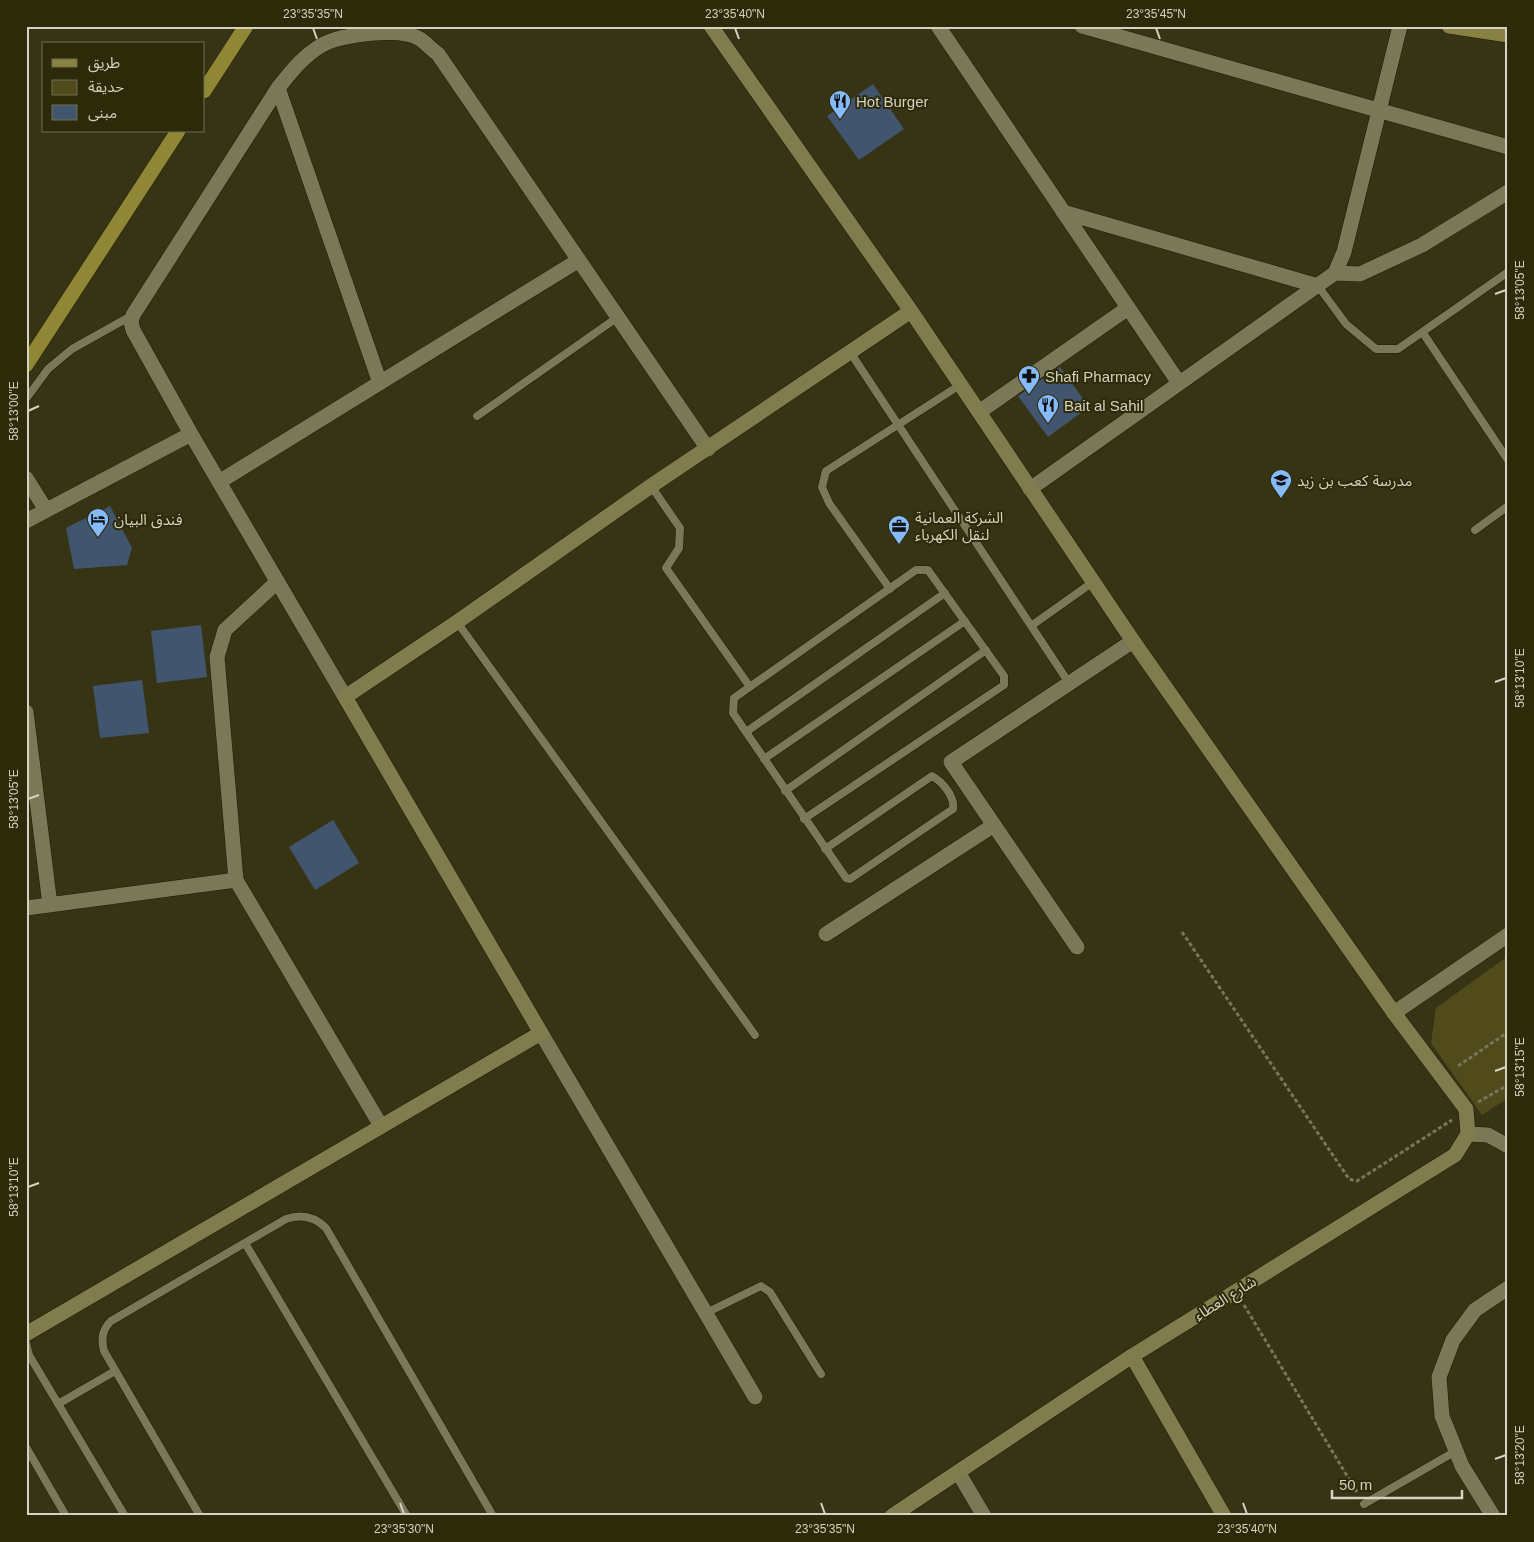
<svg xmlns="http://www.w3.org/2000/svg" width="1534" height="1542" font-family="Helvetica,'Noto Sans Arabic',sans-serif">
  <rect width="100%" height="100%" fill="#373415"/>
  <path fill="#514b1c" d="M1508 956V1098L1482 1115 1431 1043 1436 1008Z"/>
  <path fill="#41566e" d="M873 84 904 129 859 160 827 116Z
    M1060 367 1089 407 1048 437 1018 396Z
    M110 506 132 548 127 565 74 569 66 528Z
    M201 625 207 677 157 683 151 631Z
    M142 680 149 733 100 738 93 686Z
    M333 820 359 863 315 890 289 847Z"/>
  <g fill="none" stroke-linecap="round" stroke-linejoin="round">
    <g stroke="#1f1b00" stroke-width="9">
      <path id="lane" d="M1318 286 1346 324 1376 349H1398L1508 272
        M1423 333 1508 460
        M850 352 1069 683
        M26 399 48 369 72 349 131 316
        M477 416 618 317
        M651 486 680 528 679 548 666 568 750 687
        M1475 530 1508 506
        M890 589 829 503 822 487 826 471 960 385
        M457 622 755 1035
        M1031 626 1093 582
        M746 732 945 593
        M764 759 965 621
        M785 791 986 650
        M804 819 1004 685V676L928 570H916L734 698 733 713 846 878 850 879 953 809C955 797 943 782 932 776L825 849
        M245 1243 407 1516
        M706 1313 761 1286 770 1292 821 1374
        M26 1343 29 1355 125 1516
        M58 1404 115 1371
        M26 1447 66 1516
        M1364 1504 1456 1451
        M200 1516 104 1351C101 1339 102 1330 111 1321L286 1219C301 1214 314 1216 326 1228L493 1516"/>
    </g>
    <g stroke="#1f1b00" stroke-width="16">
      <path id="street" d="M938 26 1179 383
        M1082 26 1508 147
        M278 88 380 383
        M1063 212 1318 286
        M1335 273 1360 274 1422 245 1508 192
        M979 412 1128 308
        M26 478 46 510
        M219 482 579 260
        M1030 489 1335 273 1344 252 1400 26
        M26 521 191 434
        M277 582 225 630 217 657 236 880 381 1126
        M345 697 191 434 133 330 131 322 133 315 278 88C291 72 303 56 322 45 341 34 401 27 420 39 426 43 432 50 438 54L708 449
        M26 712 50 905
        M26 908 236 880
        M826 934 994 825
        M1077 947 951 762 1133 641
        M1394 1013 1508 935
        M541 1033 755 1397
        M1468 1134 1488 1135 1508 1146
        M958 1472 984 1516
        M1493 1516 1462 1466 1442 1416 1439 1377 1453 1340 1475 1310 1508 1288"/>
    </g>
    <g stroke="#1f1b00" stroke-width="16">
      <path id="secondary" d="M711 26 911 311 1133 641 1394 1013 1466 1109 1468 1134 1455 1155 1132 1356 1224 1516
        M26 1334 541 1033 345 697 457 622 651 486 911 311
        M892 1516 1132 1356"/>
    </g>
    <g stroke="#1f1b00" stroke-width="16">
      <path id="primary" d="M1449 26 1508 35"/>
    </g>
    <g stroke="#1f1b00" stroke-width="16">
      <path id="highway" d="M204 91 246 26
        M26 365 178 131"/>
    </g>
    <path stroke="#77755b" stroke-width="3" stroke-dasharray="4 2.5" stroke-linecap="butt" d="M1182 932 1349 1179 1357 1181 1452 1120
      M1458 1066 1508 1032
      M1478 1102 1508 1085
      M1244 1305 1358 1494"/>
    <use href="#lane" stroke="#7b7857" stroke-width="8"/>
    <use href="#street" stroke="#7b7857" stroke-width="15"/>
    <use href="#secondary" stroke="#817c4d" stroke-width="15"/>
    <use href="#primary" stroke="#888143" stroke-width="15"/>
    <use href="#highway" stroke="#908736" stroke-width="15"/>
  </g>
  <path fill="none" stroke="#d4d3c1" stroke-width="2" d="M313 28 317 39M735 28 739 39M1156 28 1160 39M1495 294 1506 290M28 411 39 406M1495 682 1506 678M28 799 39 795M1495 1071 1506 1067M28 1187 39 1183M1495 1459 1506 1455M400 1503 404 1514M821 1503 825 1514M1243 1503 1247 1514"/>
  <defs>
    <g id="restaurant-pin" transform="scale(1.125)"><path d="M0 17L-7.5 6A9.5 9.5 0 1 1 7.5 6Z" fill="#85bbfb" stroke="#2d2a0a"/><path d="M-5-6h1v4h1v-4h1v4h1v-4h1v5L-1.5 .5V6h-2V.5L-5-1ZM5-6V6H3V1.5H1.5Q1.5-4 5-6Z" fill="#111"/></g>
    <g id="pharmacy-pin" transform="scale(1.125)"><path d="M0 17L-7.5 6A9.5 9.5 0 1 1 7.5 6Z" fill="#85bbfb" stroke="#2d2a0a"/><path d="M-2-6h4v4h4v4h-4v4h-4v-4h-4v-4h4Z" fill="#111"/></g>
    <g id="school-pin" transform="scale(1.125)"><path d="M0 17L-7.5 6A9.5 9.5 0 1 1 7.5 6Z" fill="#85bbfb" stroke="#2d2a0a"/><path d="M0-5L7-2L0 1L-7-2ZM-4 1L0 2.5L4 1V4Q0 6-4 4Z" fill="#111"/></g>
    <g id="hotel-pin" transform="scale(1.125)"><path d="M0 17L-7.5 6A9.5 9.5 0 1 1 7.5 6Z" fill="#85bbfb" stroke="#2d2a0a"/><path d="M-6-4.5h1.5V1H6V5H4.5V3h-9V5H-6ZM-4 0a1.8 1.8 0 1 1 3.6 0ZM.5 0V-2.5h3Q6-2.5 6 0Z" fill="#111"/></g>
    <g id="office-pin" transform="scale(1.125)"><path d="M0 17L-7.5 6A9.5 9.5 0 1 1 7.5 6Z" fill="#85bbfb" stroke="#2d2a0a"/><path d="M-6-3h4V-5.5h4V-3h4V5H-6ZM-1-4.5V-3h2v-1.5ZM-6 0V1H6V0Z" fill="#111"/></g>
  </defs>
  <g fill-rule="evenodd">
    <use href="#restaurant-pin" x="840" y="101"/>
    <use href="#pharmacy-pin" x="1029" y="376"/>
    <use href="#restaurant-pin" x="1048" y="405"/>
    <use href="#school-pin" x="1281" y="480"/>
    <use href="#hotel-pin" x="98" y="519"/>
    <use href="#office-pin" x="899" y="526"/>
  </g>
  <g text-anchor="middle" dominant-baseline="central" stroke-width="4" stroke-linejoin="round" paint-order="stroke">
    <g font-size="15" fill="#d4d3c1" stroke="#2d2a0a" text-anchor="start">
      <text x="856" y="101">Hot Burger</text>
      <text x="1045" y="376">Shafi Pharmacy</text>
      <text x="1064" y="405">Bait al Sahil</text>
      <text x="1297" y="480">مدرسة كعب بن زيد</text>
      <text x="915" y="517">الشرکة العمانیة<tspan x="915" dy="17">لنقل الکهرباء</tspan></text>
      <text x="114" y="519">فندق البيان</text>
    </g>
    <g font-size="15" fill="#d4d3c1" stroke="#2d2a0a">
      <text transform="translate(1225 1298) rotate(-32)">شارع العطاء</text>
    </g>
  </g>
  <rect width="1534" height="1542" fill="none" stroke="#2d2a0a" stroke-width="55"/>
  <rect x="42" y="42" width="162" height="90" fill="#2d2a0a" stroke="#706e53"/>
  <rect x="52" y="59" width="25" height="8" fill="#888143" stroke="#706e53"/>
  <text x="88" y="68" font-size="15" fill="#d4d3c1">طريق</text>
  <rect x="52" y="80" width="25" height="15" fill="#514b1c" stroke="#706e53"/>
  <text x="88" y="92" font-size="15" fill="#d4d3c1">حديقة</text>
  <rect x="52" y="105" width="25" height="15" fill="#41566e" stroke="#706e53"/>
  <text x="88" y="118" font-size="15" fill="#d4d3c1">مبنى</text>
  <path d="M1332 1490v8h130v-8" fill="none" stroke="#d4d3c1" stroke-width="2.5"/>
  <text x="1339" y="1490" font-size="15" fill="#d4d3c1" stroke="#2d2a0a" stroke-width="4" paint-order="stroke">50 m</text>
  <rect x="28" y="28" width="1478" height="1486" fill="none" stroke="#d4d3c1" stroke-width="2"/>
  <g font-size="12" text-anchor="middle" fill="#d4d3c1">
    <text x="313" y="18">23°35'35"N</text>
    <text x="735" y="18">23°35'40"N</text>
    <text x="1156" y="18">23°35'45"N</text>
    <text transform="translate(1520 290) rotate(-90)" y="4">58°13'05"E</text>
    <text transform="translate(14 411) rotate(-90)" y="4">58°13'00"E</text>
    <text transform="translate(1520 678) rotate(-90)" y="4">58°13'10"E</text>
    <text transform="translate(14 799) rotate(-90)" y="4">58°13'05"E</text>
    <text transform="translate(1520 1067) rotate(-90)" y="4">58°13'15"E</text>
    <text transform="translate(14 1187) rotate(-90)" y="4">58°13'10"E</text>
    <text transform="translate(1520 1455) rotate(-90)" y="4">58°13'20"E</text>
    <text x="404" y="1533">23°35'30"N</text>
    <text x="825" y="1533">23°35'35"N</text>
    <text x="1247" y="1533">23°35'40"N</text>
  </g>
</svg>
